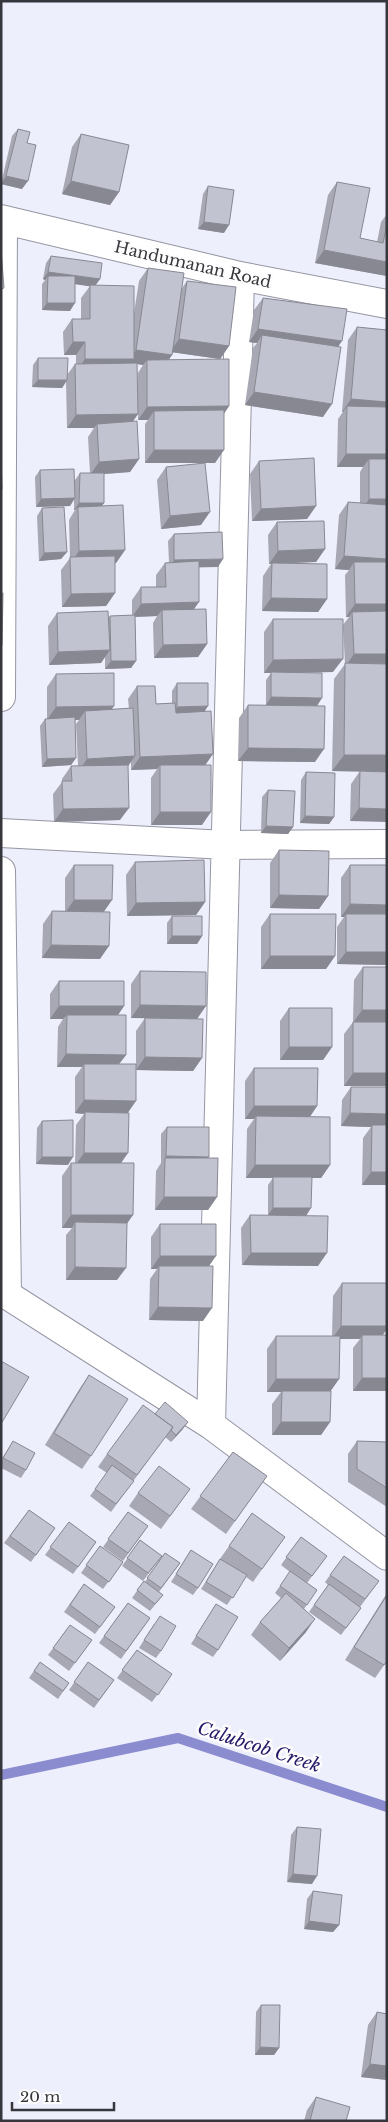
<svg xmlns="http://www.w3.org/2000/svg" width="388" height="2122" font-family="'Libre Baskerville',serif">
  <rect width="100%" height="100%" fill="#eeeffc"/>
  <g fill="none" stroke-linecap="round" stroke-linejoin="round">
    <path stroke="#8a8ccf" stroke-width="10" d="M1 1775 178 1738 387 1807"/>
    <g stroke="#9596a2" stroke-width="30">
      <path id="minor" d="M1 219 240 276 387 304
        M1 697 3 220
        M1 833 226 845 387 844
        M1 871 7 1294
        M1 1291 211 1425 387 1556
        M211 1425 240 276"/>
    </g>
    <use href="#minor" stroke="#fff" stroke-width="28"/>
  </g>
  <path fill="#a7a8b3" d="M18 129 27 143 22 189 1 184 12 136Z
    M81 134 119 192 110 205 62 194 72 147Z
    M337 182 360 238 377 242 381 222 387 214V276L315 263 328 195Z
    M208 186 224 233 198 229 203 194Z
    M51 256 100 279 95 286 134 313 139 281 148 268 182 288 187 281 229 346 220 359 172 352V355L169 359 229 406 224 414 215 463H205L201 525 161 529 157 480 166 467 205 463H145V424L148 420H138V373L143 365 137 364 138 414 133 421 139 459 130 472 104 474V503L102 506 125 550 116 563H115V593L106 606 62 607 61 570 70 558 69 520 75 510H74V499L70 506 36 507 35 477 40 470 75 480 80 473H90L88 437 94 428H67L66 382 62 388 32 387 33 365 38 358 67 375 75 364H76V355H64L63 332 72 319H81V298L90 286 75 284 70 311 42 310V284L45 280 43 279 46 263Z
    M263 298 338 347 323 417 245 405 253 348 257 343 249 342 254 310Z
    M357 327 387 330V772L332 771 334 679 345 664 343 625 349 617H346L345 575 349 570 335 569 339 515 348 502 360 503V472L363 467H337L338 419 343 412H342L348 340Z
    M259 461 316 506 307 519 252 521 250 474Z
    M42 508 67 552 61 559 39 561 37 516Z
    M277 522 325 549 316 562 278 563 327 599 318 612 262 611 263 576 271 564H269L268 535Z
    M174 534 218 567H199L194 609 207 644 198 657 154 658 153 623 157 616 135 617 136 661 131 668 105 669V656L101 663 49 665 48 626 57 613 108 618 110 616 132 615V600L141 587H156V575L165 563 169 562 168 541Z
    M273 619 333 672 290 673 317 706 266 705V680L271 673H264V632Z
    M56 674 111 709H129L128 699 137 686 156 704 172 703V691L177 683 204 712 205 765 202 825H151V778L157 769 131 770V762L128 766 120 820 54 822 53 794 62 782V779L71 766H78L76 724 79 720H75L76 758 71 765 42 767 40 726 45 719H47V687Z
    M248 705 315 762 238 761 239 718Z
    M360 771 387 772 350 821 351 784Z
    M306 772 334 817 329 824 300 823 301 780Z
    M268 790 293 827 288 834 261 833 262 797Z
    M279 850 328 896 319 909 270 908V863Z
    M135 862 205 902 196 915 127 916 126 875Z
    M74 865 100 959 42 958 43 924 52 911H65V878Z
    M350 865H387V965L337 964V927L344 917H341V878Z
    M270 914 335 956 326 969H261V927Z
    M172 916 202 936 197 944H167V923Z
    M363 967H387V1086H344V1034L353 1022 354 980Z
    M140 971 197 1019 202 1058 193 1071 136 1070 128 1113 121 1163 127 1224 117 1280H66V1235L72 1228H62V1176L71 1163H75L76 1125 84 1114 75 1113V1077L82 1067H57L58 1027 63 1019H50V994L59 981 124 1006 118 1015 126 1055 119 1064 136 1066V1031L145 1018H131V984Z
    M289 1008 332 1047 323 1060H280V1021Z
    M254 1068 317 1106 310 1117 330 1165 321 1178H312L268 1215V1185L273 1178H246L247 1129 254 1119H245V1081Z
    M351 1087H387V1185H362L363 1138 371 1127 341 1126 342 1100Z
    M42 1121 68 1165 36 1164 37 1128Z
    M167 1127 208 1158 217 1197 208 1210H155L156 1171 161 1163V1134Z
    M250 1215 318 1266 242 1265 241 1228Z
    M160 1224 203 1321 149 1320 150 1279 157 1269H151V1237Z
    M342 1283 383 1335 387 1391H353V1348L360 1339H340L339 1379 330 1391V1422L321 1435H272V1404L281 1392H267V1349L276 1336H332L333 1296Z
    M89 1375 91 1456 82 1469 45 1445 80 1388Z
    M155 1414 188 1422 182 1430 171 1442 165 1437 111 1512 90 1496 107 1473 98 1467 107 1454Z
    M13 1441 26 1470 21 1478 1 1468V1460Z
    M357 1441 387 1442V1507L348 1482V1454Z
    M233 1452 267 1476 226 1534 191 1509Z
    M190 1489 161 1529 129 1506 138 1493Z
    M29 1510 55 1528 31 1562 4 1543Z
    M128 1512 148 1526 123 1561 103 1547Z
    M252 1513 285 1537 253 1582 246 1577 227 1605 201 1589 220 1559 226 1563 220 1559Z
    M69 1522 96 1542 73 1574 45 1555Z
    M301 1537 327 1556 307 1583 317 1590 304 1609 306 1632 280 1661 251 1635 260 1622 281 1598 275 1593 290 1572 281 1565Z
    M140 1540 162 1556 143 1581 122 1566Z
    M100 1546 123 1562 103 1589 81 1573Z
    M191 1550 198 1588 193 1595 171 1582Z
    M165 1553 180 1563 159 1592 163 1595 150 1611 132 1598 144 1581 145 1582Z
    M344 1556 379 1581 360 1607 361 1608 341 1635 309 1612 328 1585 325 1582Z
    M84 1584 115 1607 95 1634 64 1612Z
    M387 1593V1661L375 1678 345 1660Z
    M128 1603 150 1618 121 1659 99 1643Z
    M216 1604 218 1650 213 1657 191 1644Z
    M154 1624 161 1651 156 1658 139 1648Z
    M70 1625 92 1640 69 1671 48 1655Z
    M137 1650 172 1674 152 1702 117 1678Z
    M40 1662 69 1683 58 1699 29 1678Z
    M88 1662 114 1680 94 1708 69 1690Z
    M297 1827 312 1884 287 1882 291 1835Z
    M313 1891 339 1925 333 1932 304 1929 307 1899Z
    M261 2005 279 2048 274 2055H255L256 2012Z
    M377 2012 387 2080 361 2077 368 2025Z
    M316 2097 346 2121H304L307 2110Z"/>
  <path fill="#888892" d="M6 176 28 181 22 189 1 184Z
    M71 181 119 192 110 205 62 194Z
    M204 222 229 225 224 233 198 229Z
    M324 250 387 262V276L315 263Z
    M48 272 100 279 94 287 48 280V276L45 280 43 279Z
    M47 303H75L70 311 42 310Z
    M258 329 342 341 333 354 262 335 257 343 249 342Z
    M179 339 229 346 220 359 170 352Z
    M73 342H85L76 355H64Z
    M136 350 172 355 163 368 147 360 143 365 131 363 76 372 85 359H130Z
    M38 380H67L62 388 32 387Z
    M254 392 332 404 323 417 245 405Z
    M351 399 387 402V416L347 406 343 412H342Z
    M229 406 220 419 154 411 148 420H138L147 407Z
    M138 414 129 427 97 424 94 428H67L76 415Z
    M154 450H224L215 463H145Z
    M346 454H387V467L369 459 363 467H337Z
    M139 459 130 472 90 475 99 462Z
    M75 498 70 506 36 507 41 499Z
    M369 499H387V512H360Z
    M79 503H104L99 510 78 507 75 510H74Z
    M316 506 307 519 252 521 261 509Z
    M210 512 201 525 161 529 170 516Z
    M325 549 316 562 269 564 278 551Z
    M125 550 116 563 70 564 79 551Z
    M67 552 61 559 39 561 44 553Z
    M344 556 387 559V572L354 562 349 570 335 569Z
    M223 559 218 567 169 568 174 560Z
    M115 593 106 606 62 607 71 594Z
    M271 598 327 599 318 612 262 611Z
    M199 602 190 615 162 610 157 616 132 617 141 604Z
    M355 604H387V617L352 612 349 617H346Z
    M207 644 198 657 154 658 163 645Z
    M110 650 101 663 49 665 58 652Z
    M354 654H387V666L345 667Z
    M343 659 333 672 264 673 273 660Z
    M111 661H136L131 668 105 669Z
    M271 697 322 698 317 706 266 705Z
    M114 706 105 719 85 711 79 720H47L56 707Z
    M208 706 203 714 172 715 177 707Z
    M248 748 324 749 315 762 238 761Z
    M213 754 204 767 160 765 157 769 131 770 140 757Z
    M344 755H387V772L332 771Z
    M135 756 126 769 78 772 87 759Z
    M76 758 71 765 42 767 47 759Z
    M129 808 120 820 54 822 63 809Z
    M359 808 387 809V822L350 821Z
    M160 812H211L202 825H151Z
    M305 816 334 817 329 824 300 823Z
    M266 826 293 827 288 834 261 833Z
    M279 895 328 896 319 909 270 908Z
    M74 900H112L103 913H65Z
    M205 902 196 915 127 916 136 903Z
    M350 904 387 905V918L346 914 344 917H341Z
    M172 936H202L197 944H167Z
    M51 945 109 946 100 959 42 958Z
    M346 952H387V965L337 964Z
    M270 956H335L326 969H261Z
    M140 1005 206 1006 197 1019 131 1018Z
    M59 1006H124L115 1019 67 1015 63 1019H50Z
    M362 1010H387V1023H353Z
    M289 1047H332L323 1060H280Z
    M66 1054 126 1055 116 1068 84 1064 82 1067H57Z
    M145 1057 202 1058 193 1071 136 1070Z
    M353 1073H387V1086H344Z
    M84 1100 136 1101 127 1114 85 1112 84 1114 75 1113Z
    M254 1106H317L308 1119 256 1116 254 1119H245Z
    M350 1113 387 1114V1127L372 1125 371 1127 341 1126Z
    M84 1153H128L119 1166H75Z
    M166 1156 209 1157 204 1164 165 1158Z
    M42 1157H73L68 1165 36 1164Z
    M255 1165H330L321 1178H246Z
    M371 1172H387V1185H362Z
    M164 1197H217L208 1210H155Z
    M273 1208H311L306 1216 268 1215Z
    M71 1215H133L124 1228 75 1222 72 1228H62Z
    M251 1253H327L318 1266 242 1265Z
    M160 1256H216L207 1269 159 1266 157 1269H151Z
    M75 1267 126 1268 117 1280H66Z
    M158 1307 212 1308 203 1321 149 1320Z
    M341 1326H387V1329L380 1339 362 1335 360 1339H332Z
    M362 1378H387V1391H353Z
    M276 1379H339L330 1392H267Z
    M188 1422 182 1430 171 1442 176 1435Z
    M281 1422H330L321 1435H272Z
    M315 1619 306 1632 280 1661 289 1648Z
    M293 1874 317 1876 312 1884 287 1882Z
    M309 1921 339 1925 333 1932 304 1929Z
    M260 2047 279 2048 274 2055H255Z
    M370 2064 387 2066V2080L361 2077Z"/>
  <path fill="#c2c3d0" stroke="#888892" d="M18 129 30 132 27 143 36 145 28 181 6 176Z
    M81 134 129 145 119 192 71 181Z
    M337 182 370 188 360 238 383 243 387 225V262L324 250Z
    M208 186 234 190 229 225 204 222Z
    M1 249 4 288 1 289Z
    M51 256 102 263 100 279 48 272Z
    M148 268 184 273 172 355 136 350Z
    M48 276H75V303H47Z
    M187 281 236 287 229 346 179 339Z
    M90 285 134 286V359H85V342H73L72 319H90Z
    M263 298 347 309 342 341 258 329Z
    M357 327 387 330V402L351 399Z
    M262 335 341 347 332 404 254 392Z
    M38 358H68L67 380H38Z
    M229 359V406L147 407V360Z
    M137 363 138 414 76 415 75 364Z
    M347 406 387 407V454H346Z
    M224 410V450H154V411Z
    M137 421 139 459 99 462 97 424Z
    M1 457 2 489H1Z
    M314 458 316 506 261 509 259 461Z
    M369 459H387V499H369Z
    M205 463 210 512 170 516 166 467Z
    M74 469 75 498 41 499 40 470Z
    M80 473H104V503H79Z
    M348 502 387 505V559L344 556Z
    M123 505 125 550 79 551 78 507Z
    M64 507 67 552 44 553 42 508Z
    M324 521 325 549 278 551 277 522Z
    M222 532 223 559 174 560V534Z
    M115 556V593L71 594 70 557Z
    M199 561V602L141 604V587H166L165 563Z
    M354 562H387V604H355Z
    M272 563 327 564V599L271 598Z
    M1 593H3L2 645H1Z
    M206 609 207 644 163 645 162 610Z
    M108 611 110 650 58 652 57 613Z
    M387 611V654H354L352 612Z
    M135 615 136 661H111L110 616Z
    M273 619H343V659L273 660Z
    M345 663 387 664V755H344Z
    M271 672 322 673V698L271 697Z
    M114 673V706L56 707V674Z
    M177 683H208V706L177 707Z
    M137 686H155L156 704 175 703 176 713 211 711 213 754 140 757Z
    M248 705 325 706 324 749 248 748Z
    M133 708 135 756 87 759 85 711Z
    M75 717 76 758 47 759 45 719Z
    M128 765 129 808 63 809 62 781H72L71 766Z
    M160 765H211V812H160Z
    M360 771 387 772V809L359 808Z
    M306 772 335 773 334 817 305 816Z
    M268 790 295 791 293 827 266 826Z
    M279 850 329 851 328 896 279 895Z
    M204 860 205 902 136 903 135 862Z
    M74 865H113L112 900H74Z
    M350 865H387V905L350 904Z
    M52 911 110 912 109 946 51 945Z
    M270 914H336L335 956H270Z
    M346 914H387V952H346Z
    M172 916H202V936H172Z
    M363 967H387V1010H362Z
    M140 971 206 972V1006L140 1005Z
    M59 981H124V1006H59Z
    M289 1008H332V1047H289Z
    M67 1015H126V1055L66 1054Z
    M145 1018 203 1019 202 1058 145 1057Z
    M353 1022H387V1073H353Z
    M84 1064H136V1101L84 1100Z
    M254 1068H318L317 1106H254Z
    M351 1087H387V1114L350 1113Z
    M85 1112 129 1113 128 1153H84Z
    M256 1116 330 1117V1165H255Z
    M73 1120V1157H42V1121Z
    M372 1125H387V1172H371Z
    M167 1127H209V1157L166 1156Z
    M165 1158H218L217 1197H164Z
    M71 1163H134L133 1215H71Z
    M273 1177H312L311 1208H273Z
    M250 1215 328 1216 327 1253H251Z
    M75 1222 127 1223 126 1268 75 1267Z
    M160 1224H216V1256H160Z
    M159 1266H213L212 1308 158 1307Z
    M342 1283H387V1326H341Z
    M362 1335H387V1378H362Z
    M276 1336H340L339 1379H276Z
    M1 1361 29 1377 1 1424Z
    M89 1375 128 1399 91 1456 54 1433Z
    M282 1391H331L330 1422H281Z
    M165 1402 188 1422 176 1435 171 1430 173 1427 155 1414Z
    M143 1405 173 1427 137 1475 107 1454Z
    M13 1441 35 1453 26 1470 3 1458Z
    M357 1441 387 1442V1488L357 1469Z
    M233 1452 267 1476 235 1521 200 1496Z
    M112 1465 134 1481 116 1504 95 1489Z
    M159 1466 190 1489 170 1516 138 1493Z
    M29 1510 55 1528 36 1555 10 1536Z
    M128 1512 148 1526 128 1553 108 1539Z
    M252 1513 285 1537 262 1569 229 1546Z
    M69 1522 96 1542 78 1567 50 1547Z
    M301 1537 327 1556 312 1576 286 1557Z
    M140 1540 162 1556 148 1573 127 1558Z
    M100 1546 123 1562 109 1582 86 1565Z
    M191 1550 213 1564 198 1588 176 1574Z
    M165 1553 180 1563 161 1588 147 1578Z
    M344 1556 379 1581 365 1599 330 1575Z
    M220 1559 247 1575 233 1598 206 1582Z
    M290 1571 317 1590 307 1605 280 1586Z
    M144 1581 163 1595 155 1604 137 1590Z
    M84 1584 115 1607 100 1627 70 1605Z
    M329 1584 361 1608 346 1628 314 1605Z
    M286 1593 315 1619 289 1648 260 1622Z
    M387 1595V1661L384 1665 354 1647Z
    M128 1603 150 1618 126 1651 104 1636Z
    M216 1604 238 1617 218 1650 196 1636Z
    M160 1616 176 1626 161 1651 144 1640Z
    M70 1625 92 1640 75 1663 53 1648Z
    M137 1650 172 1674 158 1695 122 1670Z
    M40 1662 69 1683 63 1691 34 1671Z
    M88 1662 114 1680 99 1700 74 1682Z
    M297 1827 321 1829 317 1876 293 1874Z
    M313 1891 342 1895 339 1925 309 1921Z
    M261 2005H280L279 2048 260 2047Z
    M377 2012 387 2014V2066L370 2064Z
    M316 2097 350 2107 346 2121H310Z"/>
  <g text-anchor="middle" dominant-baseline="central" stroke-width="5" stroke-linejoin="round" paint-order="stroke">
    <g font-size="16" fill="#36373c" stroke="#fdfdfd">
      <text transform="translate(193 264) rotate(13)">Handumanan Road</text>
    </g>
    <g font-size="18" font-style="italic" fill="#261968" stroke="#fdfdfd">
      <text transform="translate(259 1747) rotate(18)">Calubcob Creek</text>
    </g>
  </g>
  <rect width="388" height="2122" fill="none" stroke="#36373c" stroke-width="5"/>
  <path d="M12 2102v8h102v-8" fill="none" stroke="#36373c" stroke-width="2.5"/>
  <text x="20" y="2102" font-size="15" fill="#36373c" stroke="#fdfdfd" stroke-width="4" paint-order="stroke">20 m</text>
</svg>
